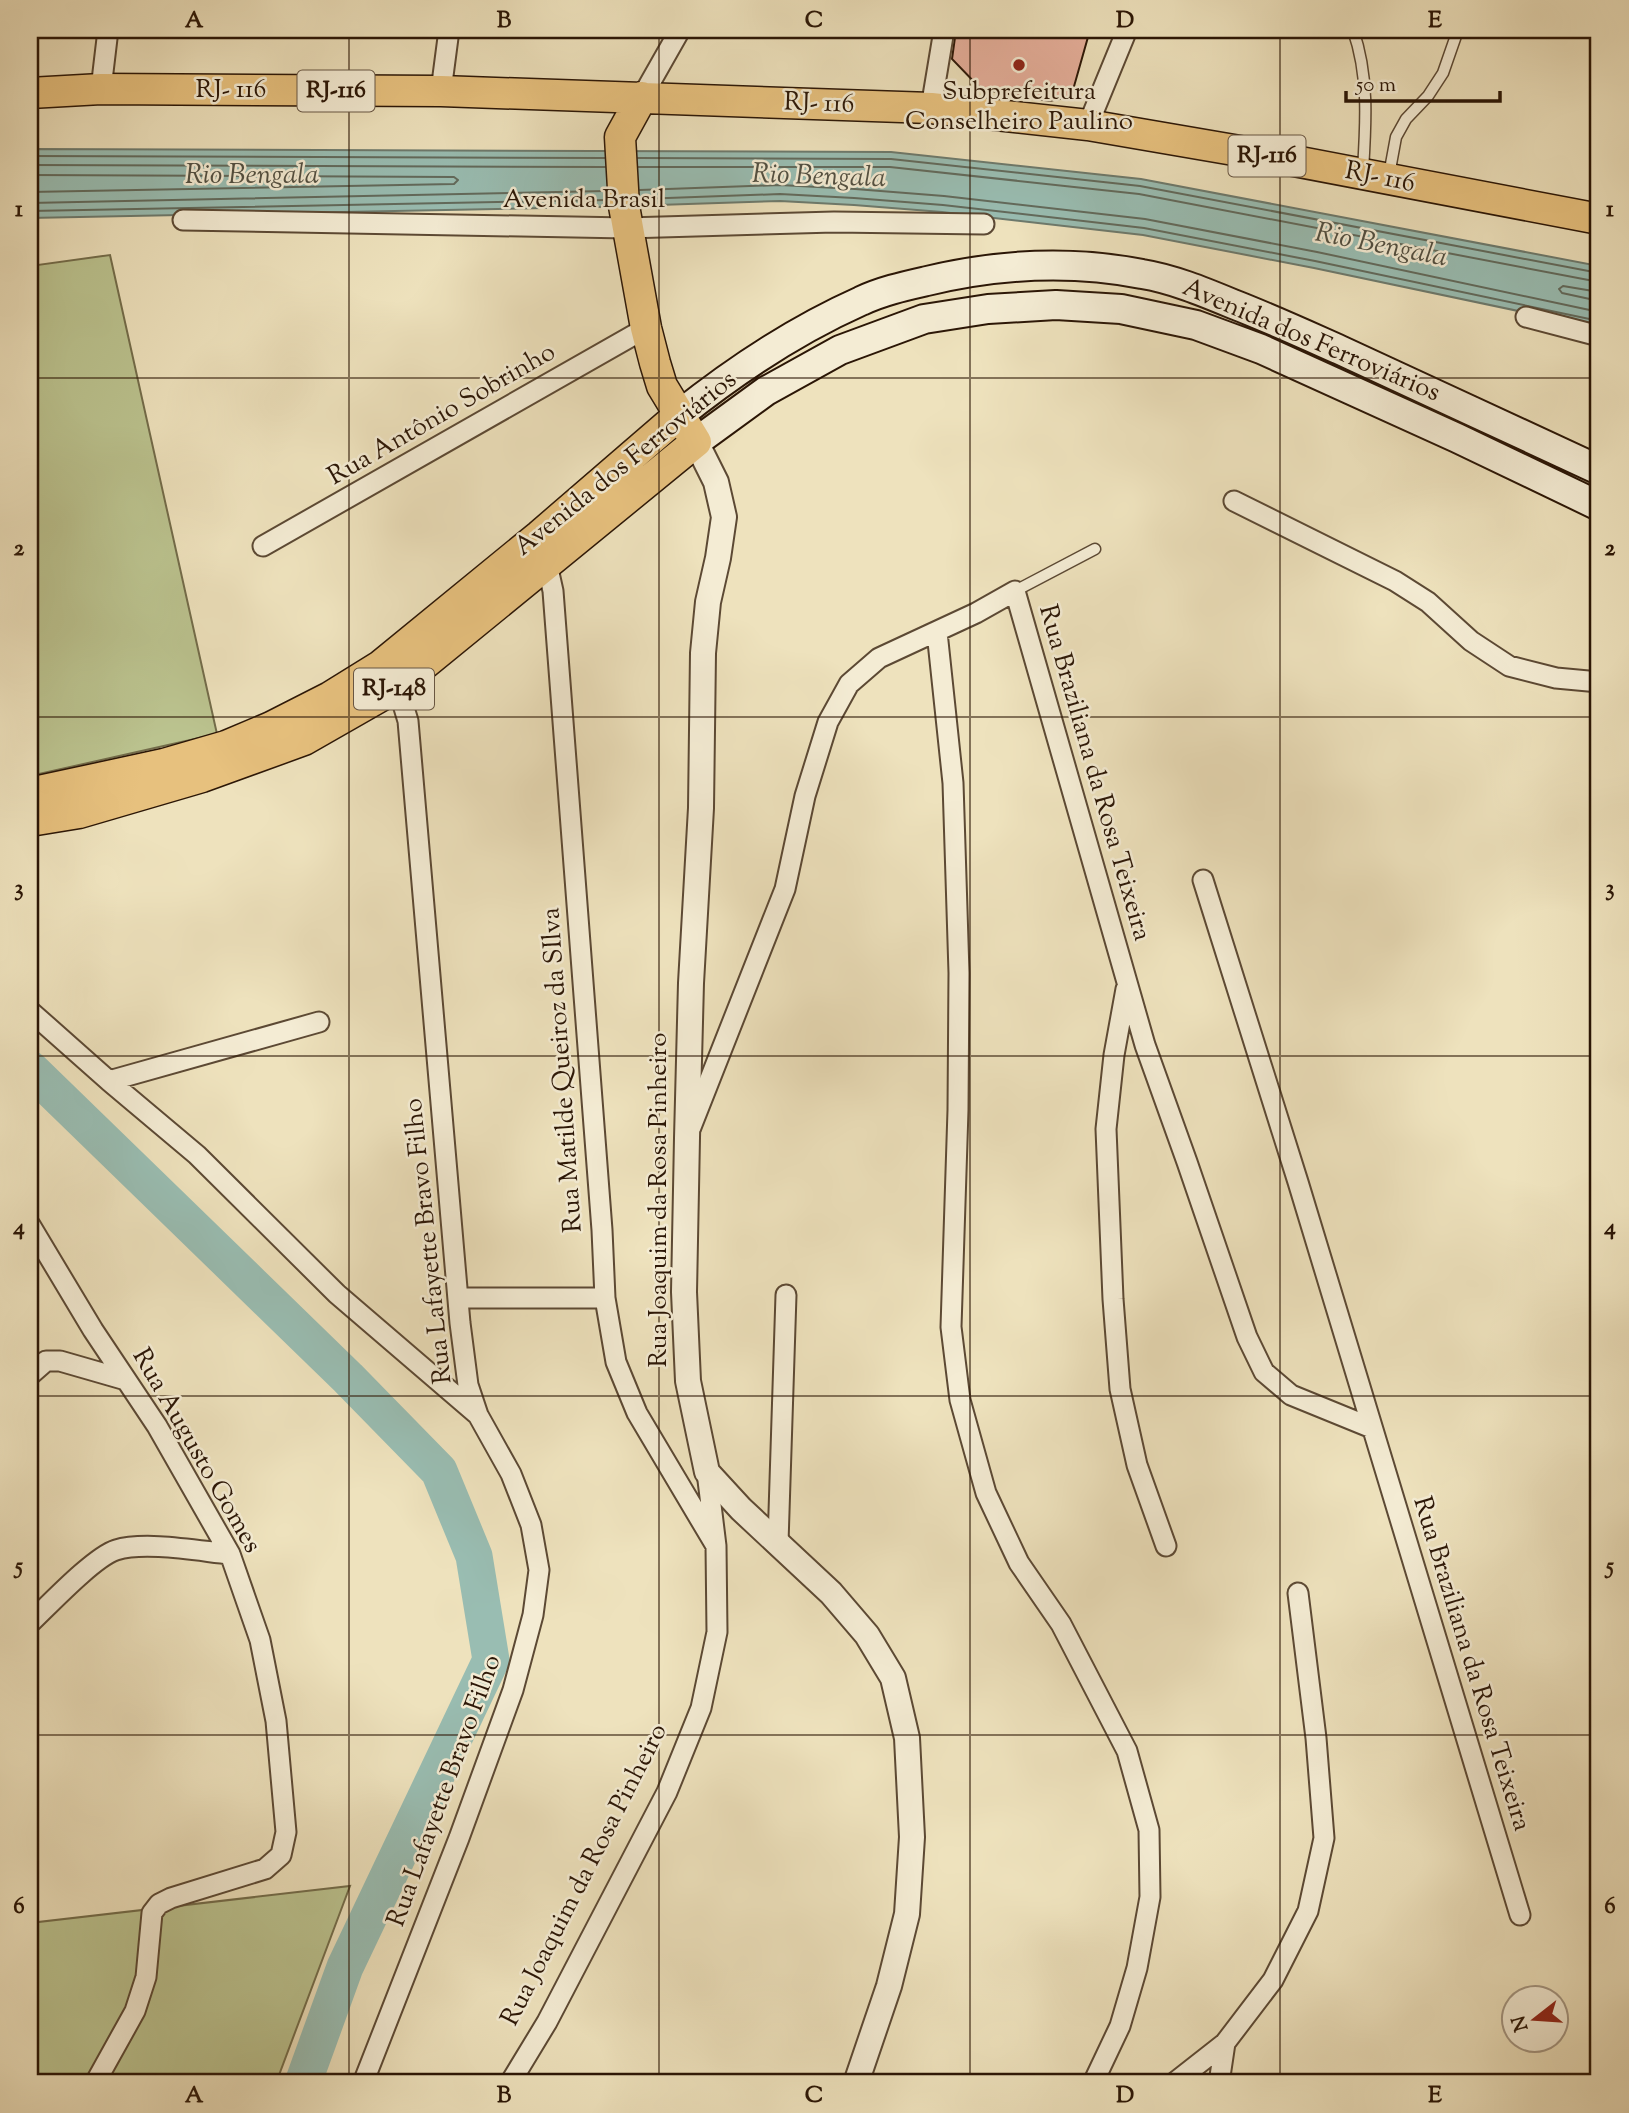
<svg xmlns="http://www.w3.org/2000/svg" width="1629" height="2113" font-family="'Sorts Mill Goudy',serif">
  <rect width="100%" height="100%" fill="#eee2bd"/>
  <filter id="stains"><feTurbulence type="fractalNoise" baseFrequency=".00286" numOctaves="4"/><feColorMatrix values="0 0 0 0 .2 0 0 0 0 .09 0 0 0 0 .02 0 0 0 .5 -.17"/></filter>
  <radialGradient id="worn" r=".72"><stop offset=".6" stop-color="#630" stop-opacity="0"/><stop offset="1" stop-color="#630" stop-opacity=".3"/></radialGradient>
  <path fill="#bbc38f" stroke="#736c4a" stroke-width="2" d="M110 255 217 734 30 776V266Z
    M350 1886 276 2083H30V1923Z"/>
  <path fill="#99bdb2" stroke="#6d7a6d" stroke-width="2" d="M30 149 891 152 1141 179 1599 266V328L1314 268 1143 235 942 212 854 205 780 201 597 207 30 218Z"/>
  <g fill="none" stroke-linecap="round" stroke-linejoin="round">
    <path stroke="#626a5c" stroke-width="2" d="M30 156 605 158
      M638 158 891 159 1140 186 1599 273
      M30 165 605 167
      M638 167H890L1139 194 1599 282
      M30 175 454 177 458 180 454 184 30 192
      M640 190 780 185 855 189 944 196 1145 219 1317 252 1599 312
      M640 199 780 194 854 198 943 205 1144 228 1315 261 1599 321
      M30 203 606 191
      M30 211 607 200
      M1599 292 1563 286 1559 289 1562 293 1599 301"/>
    <path stroke="#99bdb2" stroke-width="37" d="M30 1069 348 1378 439 1471 474 1556 491 1660 345 1967 303 2083"/>
  </g>
  <path fill="#e6af9b" stroke="#2b1606" stroke-width="2" d="M956 30H1090L1071 97 1049 101 981 89 952 59Z"/>
  <g fill="none" stroke-linecap="round" stroke-linejoin="round">
    <g stroke="#5c4934" stroke-width="13">
      <path id="service" d="M1353 30C1369 75 1366 123 1363 170
        M1389 175 1396 137 1406 119 1428 96 1443 73 1458 30
        M1015 591 1095 549"/>
    </g>
    <g stroke="#5c4934" stroke-width="23">
      <path id="minor" d="M101 89 108 30
        M441 91 449 30
        M642 97 680 30
        M931 108 944 30
        M1088 125 1127 30
        M183 220 627 228 834 222 984 224
        M1526 317 1599 336
        M1234 501 1395 581 1428 602 1471 641 1509 666 1556 678 1599 682
        M263 546 646 328
        M545 555 553 591 602 1230 605 1298 616 1362 637 1413 716 1546
        M937 632 953 783 959 973 958 1110 951 1327 960 1400 986 1493 1019 1563 1061 1624 1127 1751 1149 1830 1150 1897 1137 1968 1120 2026 1093 2083
        M1203 880 1298 1182 1520 1915
        M1126 989 1114 1055 1106 1129 1113 1299 1120 1389 1137 1465 1166 1546
        M30 1011 109 1081 197 1155 337 1294 478 1415
        M109 1081 319 1022
        M691 1127 785 889 805 796 828 722 849 684 879 658 976 613 1015 591 1145 1045 1187 1162 1247 1337 1264 1372 1291 1395 1372 1428
        M30 1225 93 1330 157 1426 230 1554 260 1640 276 1721 286 1832 281 1855 265 1869 171 1898 159 1904 152 1913 146 1977 135 2011 95 2083
        M459 1298H605
        M30 1375 46 1361H60L126 1380
        M778 1543 786 1295
        M30 1623C49 1605 94 1557 116 1550 145 1541 199 1551 230 1554
        M363 2083 459 1838 513 1690 533 1615 539 1570 531 1525 511 1474 478 1415 468 1385 460 1323 408 721 402 701 390 681
        M510 2083 547 2022 667 1792 701 1708 717 1632 716 1546 707 1472
        M1174 2083 1225 2043 1273 1980 1308 1911 1324 1838 1316 1738 1298 1593
        M1219 2083 1225 2043"/>
    </g>
    <g stroke="#5c4934" stroke-width="28">
      <path id="tertiary" d="M696 442 716 482 724 517 718 558 708 602 703 653 701 808 691 983 687 1138 684 1292 688 1381 707 1472 741 1509 831 1593 867 1635 893 1678 907 1738 912 1837 907 1914 889 1986 856 2083"/>
    </g>
    <g stroke="#2b1606" stroke-width="32">
      <path id="secondary" d="M678 416C734 371 796 330 861 301 882 291 905 286 927 281 998 264 1070 260 1142 274 1173 279 1204 292 1233 304 1269 318 1304 334 1340 350 1426 390 1513 430 1599 470
        M696 442 766 391 840 350 924 319 988 309 1056 305 1121 309 1196 325 1261 349 1457 438 1599 506"/>
    </g>
    <g stroke="#2b1606" stroke-width="33">
      <path id="primary" d="M30 93 101 89 441 91 931 108 1088 125 1263 155 1599 219
        M30 793 164 764 226 746 271 727 330 697 380 666 539 536 678 416
        M30 821 79 813 202 777 304 740 395 688 696 442 662 386 655 363 646 328 624 206 620 137 642 97"/>
    </g>
    <use href="#service" stroke="#f4ecd4" stroke-width="10"/>
    <use href="#minor" stroke="#f4ecd4" stroke-width="19"/>
    <use href="#tertiary" stroke="#f4ecd4" stroke-width="24"/>
    <use href="#secondary" stroke="#f4ecd4" stroke-width="28"/>
    <use href="#primary" stroke="#e7c17e" stroke-width="30"/>
  </g>
  <path fill="none" stroke="#2b1606" stroke-width="2" stroke-opacity="0.55" d="M349 30V2083M659 30V2083M970 30V2083M1280 30V2083M30 378H1599M30 717H1599M30 1056H1599M30 1396H1599M30 1735H1599"/>
  <circle fill="#8f2418" stroke="#f4ecd4" stroke-width="2.5" cx="1019" cy="65" r="7"/>
  <g text-anchor="middle" dominant-baseline="central" stroke-width="5" stroke-linejoin="round" paint-order="stroke">
    <g fill="#f4ecd4" stroke="#675644" stroke-width="2">
      <rect x="297.5" y="70.5" width="77" height="41" rx="5"/>
      <rect x="1228.5" y="135.5" width="77" height="41" rx="5"/>
      <rect x="354" y="668.5" width="80" height="41" rx="5"/>
    </g>
    <g font-size="24" font-weight="bold" fill="#2b1606">
      <text x="336" y="91">RJ-116</text>
      <text x="1267" y="156">RJ-116</text>
      <text x="394" y="689">RJ-148</text>
    </g>
    <g font-size="26" fill="#2b1606" stroke="#f4ecd4">
      <text x="231" y="90">RJ- 116</text>
      <text transform="translate(819 104) rotate(2)">RJ- 116</text>
      <text transform="translate(1380 178) rotate(11)">RJ- 116</text>
      <text x="584" y="200">Avenida Brasil</text>
      <text transform="translate(1311 341) rotate(23)">Avenida dos Ferroviários</text>
      <text transform="translate(442 415) rotate(-30)">Rua Antônio Sobrinho</text>
      <text transform="translate(626 464) rotate(-39)">Avenida dos Ferroviários</text>
      <text transform="translate(1094 773) rotate(74)">Rua Braziliana da Rosa Teixeira</text>
      <text transform="translate(563 1070) rotate(-94)">Rua Matilde Queiroz da SIlva</text>
      <text transform="translate(659 1200) rotate(-90)">Rua Joaquim da Rosa Pinheiro</text>
      <text transform="translate(429 1241) rotate(-96)">Rua Lafayette Bravo Filho</text>
      <text transform="translate(196 1451) rotate(60)">Rua Augusto Gomes</text>
      <text transform="translate(1471 1664) rotate(73)">Rua Braziliana da Rosa Teixeira</text>
      <text transform="translate(445 1791) rotate(-70)">Rua Lafayette Bravo Filho</text>
      <text transform="translate(585 1875) rotate(-63)">Rua Joaquim da Rosa Pinheiro</text>
    </g>
    <g font-size="26" fill="#2b1606" stroke="#f4ecd4">
      <text x="1019" y="92">Subprefeitura<tspan x="1019" dy="30">Conselheiro Paulino</tspan></text>
    </g>
    <g font-size="28" font-style="italic" fill="#525042" stroke="#f4ecd4">
      <text x="252" y="176">Rio Bengala</text>
      <text transform="translate(819 177) rotate(2)">Rio Bengala</text>
      <text transform="translate(1381 246) rotate(11)">Rio Bengala</text>
    </g>
  </g>
  <rect width="1629" height="2113" fill="none" stroke="#eee2bd" stroke-width="77"/>
  <g transform="translate(1535 2019) rotate(253)"><circle r="33" fill="#f4ecd4" stroke="#a49682" stroke-width="2"/>
  <path d="M0-5L12 26L0 18L-12 26Z" fill="#8f2418"/>
  <text y="-10" font-size="19" font-weight="bold" text-anchor="middle" fill="#2b1606">N</text>
  </g>
  <path d="M1346 91v10h154v-10" fill="none" stroke="#2b1606" stroke-width="3.5"/>
  <text x="1356" y="91" font-size="21" fill="#2b1606" stroke="#f4ecd4" stroke-width="5" paint-order="stroke">50 m</text>
  <rect x="38" y="38" width="1552" height="2036" fill="none" stroke="#2b1606" stroke-width="2.5"/>
  <g font-size="23" text-anchor="middle" font-weight="bold" fill="#2b1606">
    <text x="194" y="27">A</text>
    <text x="504" y="27">B</text>
    <text x="814" y="27">C</text>
    <text x="1125" y="27">D</text>
    <text x="1435" y="27">E</text>
    <text x="19" y="216">1</text>
    <text x="1610" y="216">1</text>
    <text x="19" y="555">2</text>
    <text x="1610" y="555">2</text>
    <text x="19" y="895">3</text>
    <text x="1610" y="895">3</text>
    <text x="19" y="1234">4</text>
    <text x="1610" y="1234">4</text>
    <text x="19" y="1573">5</text>
    <text x="1610" y="1573">5</text>
    <text x="19" y="1913">6</text>
    <text x="1610" y="1913">6</text>
    <text x="194" y="2102">A</text>
    <text x="504" y="2102">B</text>
    <text x="814" y="2102">C</text>
    <text x="1125" y="2102">D</text>
    <text x="1435" y="2102">E</text>
  </g>
  <rect width="100%" height="100%" filter="url(#stains)"/>
  <rect width="100%" height="100%" fill="url(#worn)"/>
</svg>
